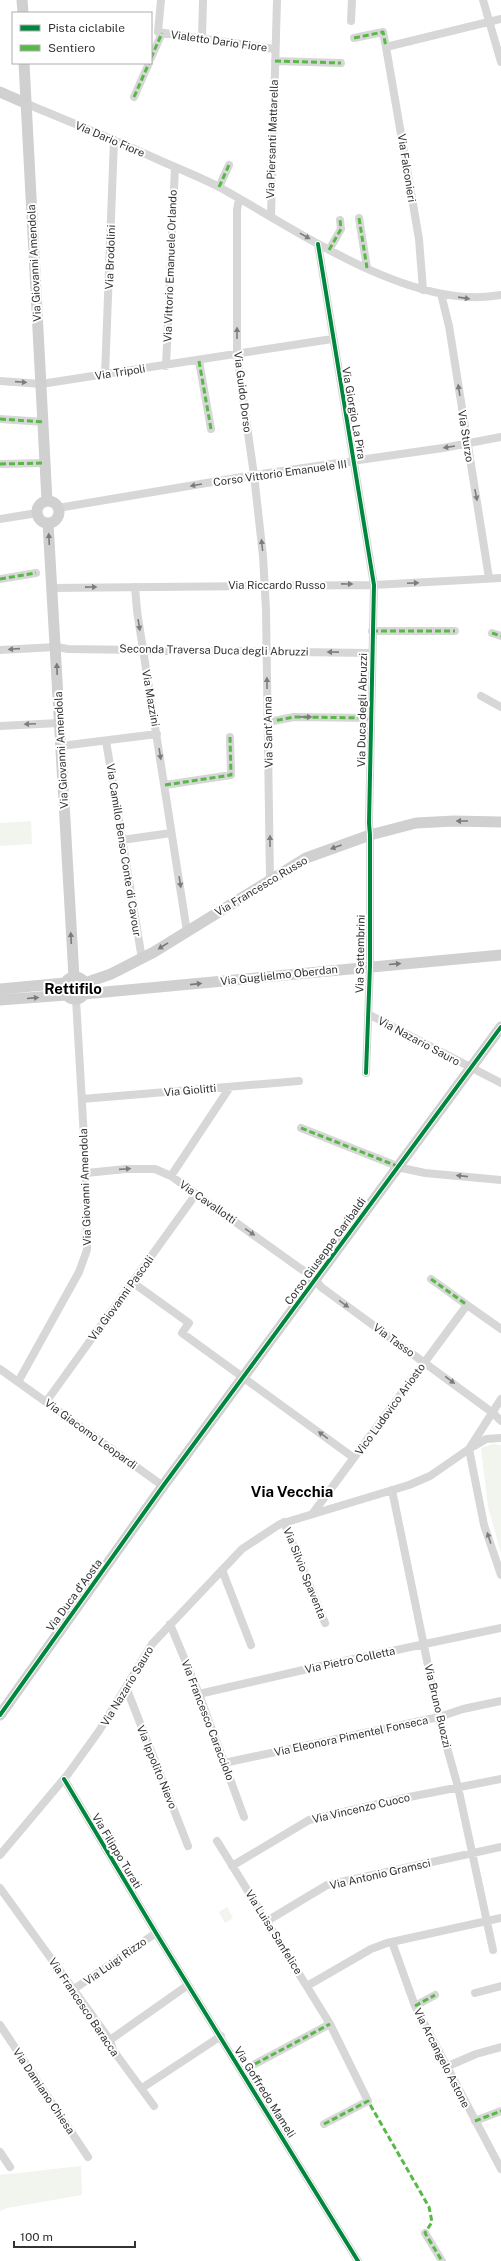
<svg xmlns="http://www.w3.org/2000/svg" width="501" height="2261" font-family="'Public Sans',sans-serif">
  <rect width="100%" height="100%" fill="#fff"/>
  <path fill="#f1f5ed" d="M31 821 32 844 0 846V823Z
    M493 1444 501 1445V1553L488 1507 481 1448Z
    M227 1907 233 1918 225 1923 219 1912Z
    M81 2166 82 2195 7 2208 0 2211V2175Z"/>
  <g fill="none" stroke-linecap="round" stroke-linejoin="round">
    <path stroke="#d7d7d7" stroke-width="8" d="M161 0 158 32 275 49
      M483 0 501 62
      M351 21 352 0
      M202 37 203 0
      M354 38 383 32 386 47
      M151 58 162 33
      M275 61 341 63
      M134 97 149 63
      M25 103C70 122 115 140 159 160 179 169 200 177 219 187 296 229 411 312 501 295
      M219 187 229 165
      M239 199 237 210V356L254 475 263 556 266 610 270 880
      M271 217 277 0
      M359 218 367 268
      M318 244 374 585 369 823 370 835V966L366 1073
      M329 250 341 229 340 220
      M423 290 419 239 386 47 501 19
      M441 294 449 326 489 578
      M199 361 211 429
      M166 366 175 167
      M105 375 114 140
      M0 381 41 384 332 339
      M0 419 44 422
      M0 464 45 463
      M58 508 254 475 443 448 501 437
      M0 519 37 513
      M0 579 36 573
      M135 587 137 611 187 932
      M52 588 374 585 501 578
      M372 631H455
      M492 633 501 636
      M0 650 56 647 68 649 372 653
      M481 696 501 707
      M268 722 294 717 371 718
      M0 726 59 723
      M106 741 142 959
      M61 746 157 734
      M165 785 231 775 230 737
      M122 840 171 833
      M368 1014 501 1083
      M82 1099 299 1081
      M301 1128 397 1166
      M397 1167 425 1173 501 1180
      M86 1173 126 1169H155L171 1176 315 1279 321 1287 493 1413 501 1421
      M171 1176 230 1087
      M431 1279 467 1305
      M132 1282 189 1323 182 1333 354 1458
      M0 1369 163 1486
      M18 1382 79 1272 87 1250 86 1173 76 999
      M46 1402 196 1194
      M501 1438 486 1439 469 1449 484 1525 501 1575
      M392 1490 439 1719 458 1787 493 1950
      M313 1513 467 1305 501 1329
      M284 1522 325 1623
      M222 1570 251 1645
      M170 1624 199 1694 244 1817
      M126 1687 188 1846
      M199 1694 316 1667 501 1628
      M224 1763 439 1717 463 1709 501 1701
      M64 1779 156 1933 358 2261
      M217 1841 330 2024 368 2101 324 2124
      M0 1855 68 1774 99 1731 152 1644 242 1549 280 1524 409 1485 430 1476 469 1449 501 1399
      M232 1866 309 1820 404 1798 501 1779
      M0 1888 110 2040 113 2050 154 2106
      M267 1921 327 1885 501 1847
      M392 1942 415 2006 501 2169
      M307 1986 371 1949 387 1943 501 1918
      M74 1989 156 1933
      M475 1993 501 1986
      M415 2006 435 1995
      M0 2025 88 2157
      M110 2040 188 1985
      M255 2064 330 2024
      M446 2067 476 2054 501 2047
      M142 2088 221 2036
      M475 2121 501 2111
      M0 2152 10 2167
      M425 2233 442 2261"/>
    <path stroke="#d0d0d0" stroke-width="11" d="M22 0 23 13
      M24 63 47 501
      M0 92 25 103
      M37 512a11 11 0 1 1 22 0a11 11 0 1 1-22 0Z
      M48 523 74 977
      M64 988a11 11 0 1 1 22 0a11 11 0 1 1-22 0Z
      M85 983 111 974 154 952 306 858 370 835 416 823 454 821 501 822
      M0 989 65 983
      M84 994 501 955
      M0 1000 66 995
      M0 1715 163 1486 501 1027"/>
    <path stroke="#58b947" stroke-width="3" stroke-dasharray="6 3" stroke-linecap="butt" d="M354 38 383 32 386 47
      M151 58 162 33
      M275 61 341 63
      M134 97 149 63
      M219 187 229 165
      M359 218 367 268
      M329 250 341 229 340 220
      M199 361 211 429
      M0 419 44 422
      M0 464 45 463
      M0 579 36 573
      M372 631H455
      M492 633 501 636
      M268 722 294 717 371 718
      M165 785 231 775 230 737
      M301 1128 397 1166
      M431 1279 467 1305
      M415 2006 435 1995
      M255 2064 330 2024
      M475 2121 501 2111
      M324 2124 368 2101 429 2207 432 2222 425 2233 442 2261"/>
    <g stroke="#fff" stroke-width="6">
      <path id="cycleway" d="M318 244 374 585 369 823 370 835V966L366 1073
        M0 1715 163 1486 501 1027
        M64 1779 156 1933 358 2261"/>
    </g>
    <use href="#cycleway" stroke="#00873e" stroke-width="4"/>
  </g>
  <defs><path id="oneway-solid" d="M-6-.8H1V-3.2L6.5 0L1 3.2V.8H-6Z"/></defs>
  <g fill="#7d7d7d">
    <use href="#oneway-solid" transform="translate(305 236) rotate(29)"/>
    <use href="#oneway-solid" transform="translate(464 298) rotate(8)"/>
    <use href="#oneway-solid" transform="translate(237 333) rotate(-90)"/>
    <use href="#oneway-solid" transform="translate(21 382) rotate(4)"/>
    <use href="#oneway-solid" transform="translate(459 390) rotate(-99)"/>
    <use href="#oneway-solid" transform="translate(449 447) rotate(171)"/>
    <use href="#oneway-solid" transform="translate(196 485) rotate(170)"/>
    <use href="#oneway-solid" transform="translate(476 495) rotate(79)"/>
    <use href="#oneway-solid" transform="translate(262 545) rotate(-96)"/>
    <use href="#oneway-solid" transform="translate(413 583) rotate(-3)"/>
    <use href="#oneway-solid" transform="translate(347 584) rotate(1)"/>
    <use href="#oneway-solid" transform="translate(91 587) rotate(-1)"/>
    <use href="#oneway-solid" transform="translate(139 625) rotate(81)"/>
    <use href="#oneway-solid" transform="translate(14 649) rotate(176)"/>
    <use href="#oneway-solid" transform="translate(333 652) rotate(-179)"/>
    <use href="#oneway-solid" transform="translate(267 683) rotate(-91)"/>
    <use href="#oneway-solid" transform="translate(306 717) rotate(1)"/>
    <use href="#oneway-solid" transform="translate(30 724) rotate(177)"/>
    <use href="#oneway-solid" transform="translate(160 754) rotate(81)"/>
    <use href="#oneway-solid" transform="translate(270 841) rotate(-90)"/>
    <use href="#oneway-solid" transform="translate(180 882) rotate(81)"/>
    <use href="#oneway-solid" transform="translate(125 1169) rotate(-4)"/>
    <use href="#oneway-solid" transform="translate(462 1176) rotate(-174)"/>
    <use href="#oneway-solid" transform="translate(250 1232) rotate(35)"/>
    <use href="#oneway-solid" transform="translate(344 1304) rotate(36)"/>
    <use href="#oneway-solid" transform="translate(450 1380) rotate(37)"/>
    <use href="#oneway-solid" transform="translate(323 1435) rotate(-144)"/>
    <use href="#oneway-solid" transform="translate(489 1538) rotate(-108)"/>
  </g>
  <g fill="#7a7a7a">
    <use href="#oneway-solid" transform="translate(49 539) rotate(-93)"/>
    <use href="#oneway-solid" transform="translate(57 669) rotate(-92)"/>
    <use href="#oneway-solid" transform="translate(462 821) rotate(180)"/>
    <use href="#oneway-solid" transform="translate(336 847) rotate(160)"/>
    <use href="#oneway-solid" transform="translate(71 938) rotate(-93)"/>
    <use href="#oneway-solid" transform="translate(163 946) rotate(148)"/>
    <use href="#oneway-solid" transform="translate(395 964) rotate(-5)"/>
    <use href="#oneway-solid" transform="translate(196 984) rotate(-6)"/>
    <use href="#oneway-solid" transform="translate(33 998) rotate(-5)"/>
  </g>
  <g text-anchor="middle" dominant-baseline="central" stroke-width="4" stroke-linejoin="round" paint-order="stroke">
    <g font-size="11" fill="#333" stroke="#fff">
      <text transform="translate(219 41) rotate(8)">Vialetto Dario Fiore</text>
      <text transform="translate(110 139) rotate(23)">Via Dario Fiore</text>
      <text transform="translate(272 139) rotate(-88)">Via Piersanti Mattarella</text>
      <text transform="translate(407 168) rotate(81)">Via Falconieri</text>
      <text transform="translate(110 257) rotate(-88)">Via Brodolini</text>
      <text transform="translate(34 263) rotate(-93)">Via Giovanni Amendola</text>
      <text transform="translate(170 266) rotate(-88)">Via Vittorio Emanuele Orlando</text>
      <text transform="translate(120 372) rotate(-9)">Via Tripoli</text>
      <text transform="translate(243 392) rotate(83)">Via Guido Dorso</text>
      <text transform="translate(354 413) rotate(80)">Via Giorgio La Pira</text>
      <text transform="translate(466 436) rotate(81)">Via Sturzo</text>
      <text transform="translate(280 473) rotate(-8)">Corso Vittorio Emanuele III</text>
      <text x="277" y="585">Via Riccardo Russo</text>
      <text transform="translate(214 650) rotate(1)">Seconda Traversa Duca degli Abruzzi</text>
      <text transform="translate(151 698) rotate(80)">Via Mazzini</text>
      <text transform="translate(362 710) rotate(-89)">Via Duca degli Abruzzi</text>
      <text transform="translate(268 732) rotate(-91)">Via Sant'Anna</text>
      <text transform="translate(61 750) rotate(-93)">Via Giovanni Amendola</text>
      <text transform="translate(124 850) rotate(81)">Via Camillo Benso Conte di Cavour</text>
      <text transform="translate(261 886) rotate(-31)">Via Francesco Russo</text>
      <text transform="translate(360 954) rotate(-89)">Via Settembrini</text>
      <text transform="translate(279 975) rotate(-6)">Via Guglielmo Oberdan</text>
      <text transform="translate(419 1041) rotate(28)">Via Nazario Sauro</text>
      <text transform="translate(190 1090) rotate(-5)">Via Giolitti</text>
      <text transform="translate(85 1187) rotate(-92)">Via Giovanni Amendola</text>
      <text transform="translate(208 1202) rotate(35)">Via Cavallotti</text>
      <text transform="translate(325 1251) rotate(-54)">Corso Giuseppe Garibaldi</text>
      <text transform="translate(121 1298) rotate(-54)">Via Giovanni Pascoli</text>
      <text transform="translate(394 1340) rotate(36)">Via Tasso</text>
      <text transform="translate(390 1409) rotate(-54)">Vico Ludovico Ariosto</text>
      <text transform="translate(91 1434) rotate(36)">Via Giacomo Leopardi</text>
      <text transform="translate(305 1573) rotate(68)">Via Silvio Spaventa</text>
      <text transform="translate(74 1595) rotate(-54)">Via Duca d'Aosta</text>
      <text transform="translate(350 1660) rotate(-12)">Via Pietro Colletta</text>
      <text transform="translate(127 1686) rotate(-59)">Via Nazario Sauro</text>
      <text transform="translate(438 1706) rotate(77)">Via Bruno Buozzi</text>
      <text transform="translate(208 1720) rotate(69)">Via Francesco Caracciolo</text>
      <text transform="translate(351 1736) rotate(-12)">Via Eleonora Pimentel Fonseca</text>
      <text transform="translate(157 1767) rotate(68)">Via Ippolito Nievo</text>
      <text transform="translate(361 1808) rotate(-13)">Via Vincenzo Cuoco</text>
      <text transform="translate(117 1851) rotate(59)">Via Filippo Turati</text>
      <text transform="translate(380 1874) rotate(-13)">Via Antonio Gramsci</text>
      <text transform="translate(274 1932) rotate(58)">Via Luisa Sanfelice</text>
      <text transform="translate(115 1961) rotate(-35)">Via Luigi Rizzo</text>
      <text transform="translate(84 2007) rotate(56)">Via Francesco Baracca</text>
      <text transform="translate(442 2058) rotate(63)">Via Arcangelo Astone</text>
      <text transform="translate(44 2091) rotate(56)">Via Damiano Chiesa</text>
      <text transform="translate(265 2092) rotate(58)">Via Goffredo Mameli</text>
    </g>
    <g font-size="15" font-weight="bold" fill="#000" stroke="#fff">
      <text x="73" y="988">Rettifilo</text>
      <text x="292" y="1491">Via Vecchia</text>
    </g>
  </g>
  <rect x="12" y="12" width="140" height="52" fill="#ffffff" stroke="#adadad"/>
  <rect x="20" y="25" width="20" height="6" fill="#00873e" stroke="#adadad"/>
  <text x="48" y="32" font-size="12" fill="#333333">Pista ciclabile</text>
  <rect x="20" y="45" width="20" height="6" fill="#58b947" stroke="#adadad"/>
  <text x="48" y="52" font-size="12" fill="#333333">Sentiero</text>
  <path d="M14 2241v6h121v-6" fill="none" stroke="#333333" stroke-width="2"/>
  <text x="20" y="2241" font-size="12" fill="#333333" stroke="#ffffff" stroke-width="3" paint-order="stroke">100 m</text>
</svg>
